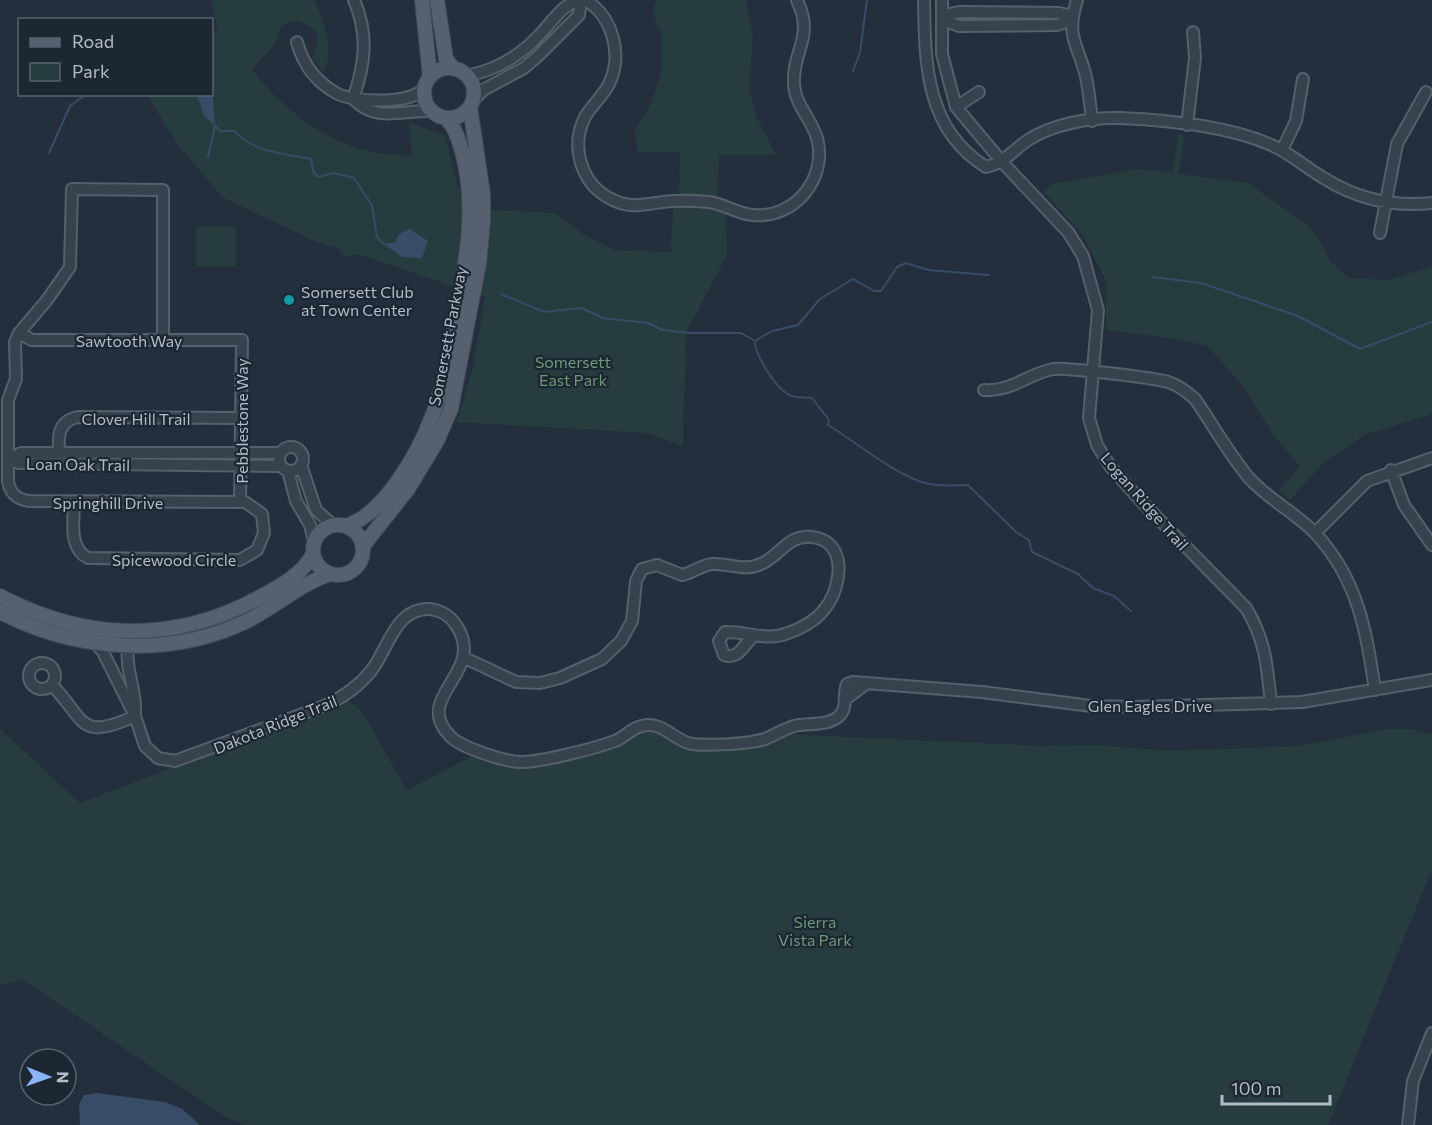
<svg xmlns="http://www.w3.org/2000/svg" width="1432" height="1125" font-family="Commissioner,sans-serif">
  <rect width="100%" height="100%" fill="#242f3e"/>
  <path fill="#263c3f" d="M211 0H315C324 24 334 46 324 72L312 59 318 40 315 30 299 21 290 22 281 27 275 44 252 69C288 118 349 159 412 155L409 123C422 124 433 135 445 134L458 189H462L464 208 555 213 583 234 615 250 671 252 673 208H679L680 152H638L635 130 650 105 661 74 662 36 652 11 656 0H746L753 36 749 89 757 118 776 155H719L717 211 726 215 727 255 686 333 683 446 646 433 457 422 473 368 485 297 357 254 345 257 339 249 316 242 222 197 178 145 147 95 212 94V31H218Z
    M1178 134 1184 135 1179 174 1248 183 1306 224 1319 239 1330 261 1348 278 1389 280 1432 266V414L1364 435 1323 463 1290 500 1279 491 1300 466 1274 436 1244 388 1208 346 1171 338 1106 330V281L1083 235 1044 192 1052 184 1136 169 1173 172Z
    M196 227H236V266H196Z
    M348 700 362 712 407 790 476 754 522 765 648 727 663 731 682 744 783 734 1044 746 1100 745 1166 751 1300 746 1387 729H1411L1432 734V869L1328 1125H244L226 1117 23 980 0 985V729L80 803Z"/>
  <path fill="#394c67" d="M212 89 215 126 204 116 197 95 212 94Z
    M410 229 428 241 422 258 402 257 384 244 395 242 399 234Z
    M97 1093 165 1102 182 1109 200 1125H80L79 1105 84 1095Z"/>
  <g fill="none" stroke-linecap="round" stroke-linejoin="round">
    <path stroke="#394c67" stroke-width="2" d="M853 71 860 52 867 0
      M49 153 70 106 86 94
      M208 157 215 126 220 131H235C251 152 286 154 311 159L313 171 318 177 334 173 354 178 372 205 377 237 384 244
      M1153 277 1201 283 1298 316 1360 349 1432 322
      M501 294 544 312 581 308 603 318 648 323 663 330 689 333H741L755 341 772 331 798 325 820 299 853 279 874 291H881L897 267 906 263 928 270 989 275
      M755 341C755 356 778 392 792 396 798 398 806 397 812 398L829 420 828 425C859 444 892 473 925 483 938 487 954 485 968 485L1016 532 1029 540 1032 552 1078 574 1093 588 1114 596 1131 611"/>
    <g stroke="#565f6c" stroke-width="14">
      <path id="minor" d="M585 0C613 16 623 55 609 84 603 96 592 105 585 117 570 147 581 184 611 199 633 211 650 202 673 201 685 200 698 201 709 202 725 204 737 214 753 215 795 219 828 178 817 138 811 118 795 105 794 84 792 50 815 38 797 0
        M924 0C925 63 925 129 986 167 1005 163 1013 150 1028 140 1053 124 1091 117 1120 118 1166 120 1227 126 1269 144 1291 153 1307 169 1327 180 1360 200 1394 207 1432 203
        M942 0V54L956 107 1002 162 1068 232 1083 256 1098 310 1089 418 1097 445 1110 466 1142 502 1246 608C1266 641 1267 666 1271 704
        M1077 0C1066 37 1076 40 1085 73 1089 88 1090 105 1092 121
        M959 12 1059 13 1068 15 1071 20 1057 25 959 26 942 20 950 14Z
        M297 42C303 65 315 81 336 93 353 103 414 105 425 87
        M466 76C498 70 522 55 543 31 554 19 562 6 578 0
        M353 99C365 64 369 35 354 0
        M353 99C377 123 401 110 432 111
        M473 101 483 90 524 68 539 55 579 15 581 0
        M956 107 979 92
        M1187 125 1195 58 1193 32
        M1282 150 1296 121 1303 79
        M1380 233 1397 144 1426 92
        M19 333 32 340H242L240 502
        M984 390C1011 392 1028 374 1053 369 1065 367 1155 378 1168 382 1178 385 1186 391 1195 399 1213 425 1229 454 1249 478 1269 500 1296 513 1316 534 1358 580 1366 630 1375 690
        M279 459a12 12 0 1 1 24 0a12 12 0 1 1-24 0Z
        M59 453C58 436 58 421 78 417L240 418
        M8 460 21 453H280
        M8 460 19 463 281 466
        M301 465 316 510 333 525
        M1391 470 1404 505 1432 545
        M288 471 296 501 310 525 314 541
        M74 502C74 521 68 548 88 558L240 560 257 550 264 533 262 514 245 502 29 501C16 499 10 493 8 481V400L16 379 15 342 19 333 47 300 70 267 72 189 163 190V339
        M1315 533 1367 481 1432 458
        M96 644 103 652 135 716 145 746 158 758 175 761 324 706C342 698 358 687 371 671 388 650 395 607 430 609 440 610 450 616 456 625 488 673 411 696 450 736 461 748 506 762 522 762 542 762 596 748 615 741 627 736 633 726 647 725 665 724 675 741 692 744 709 746 749 744 765 739 775 735 784 729 794 726 807 723 827 726 838 717 849 708 842 695 847 684L853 682 982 692 1091 706 1136 707 1302 702 1432 680
        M128 645C125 673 137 688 135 716
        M465 658 516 682 540 683 560 678 602 659 621 641 632 621 636 581 642 569 657 565 682 575C693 573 701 565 712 564 730 563 743 572 761 564 780 556 788 534 812 537 848 541 842 586 826 607 817 620 802 628 788 633 766 642 747 631 725 632L719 641 724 655C740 660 743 644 754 636
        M29 676a13 13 0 1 1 26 0a13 13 0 1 1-26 0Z
        M52 685C86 720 78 742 135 716
        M846 699 866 684
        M1408 1125 1413 1081 1432 1033"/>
    </g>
    <g stroke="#414a57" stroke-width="16">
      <path id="major" d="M422 0 430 77
        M437 0 446 59 454 69
        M424 93a25 25 0 1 1 50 0a25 25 0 1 1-50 0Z
        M313 550a25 25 0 1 1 50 0a25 25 0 1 1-50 0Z
        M345 526C383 516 418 453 431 419 443 391 447 360 453 331 464 272 478 214 463 155 459 142 456 128 446 118
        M363 546 408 489 437 441 451 409 479 264 483 221V194L470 107
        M0 596C85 641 175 644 260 597 279 587 303 574 313 554
        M0 612C75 651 169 659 247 621 275 607 300 584 330 574"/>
    </g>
    <use href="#minor" stroke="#38414e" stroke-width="10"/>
    <use href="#major" stroke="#56606e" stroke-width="14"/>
  </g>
  <circle fill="#0f9aa8" stroke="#1d2633" stroke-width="2" cx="289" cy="300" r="6"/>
  <g text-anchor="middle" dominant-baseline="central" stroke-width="4.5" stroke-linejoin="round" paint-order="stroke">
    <g font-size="16" fill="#b4bcc9" stroke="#1d2633" text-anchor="start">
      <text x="301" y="291">Somersett Club<tspan x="301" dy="18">at Town Center</tspan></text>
    </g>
    <g font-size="16" fill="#b4bcc9" stroke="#1d2633">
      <text transform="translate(447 336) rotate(-79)">Somersett Parkway</text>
      <text x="129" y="340">Sawtooth Way</text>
      <text x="136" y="418">Clover Hill Trail</text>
      <text transform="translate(241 421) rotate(-90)">Pebblestone Way</text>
      <text transform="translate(78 464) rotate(1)">Loan Oak Trail</text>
      <text transform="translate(1145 501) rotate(49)">Logan Ridge Trail</text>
      <text x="108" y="502">Springhill Drive</text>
      <text x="174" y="559">Spicewood Circle</text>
      <text x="1150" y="705">Glen Eagles Drive</text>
      <text transform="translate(275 724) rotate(-22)">Dakota Ridge Trail</text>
    </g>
    <g font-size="16" fill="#6b9a76" stroke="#1d2633">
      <text x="573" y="361">Somersett<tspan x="573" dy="18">East Park</tspan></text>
      <text x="815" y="921">Sierra<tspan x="815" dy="18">Vista Park</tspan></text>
    </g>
  </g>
  <rect x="18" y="18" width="195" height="78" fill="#1d2633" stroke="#59626f" stroke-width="1.5"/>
  <rect x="30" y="38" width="30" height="9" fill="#56606e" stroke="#59626f" stroke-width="1.5"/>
  <text x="72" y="48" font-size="18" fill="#b4bcc9">Road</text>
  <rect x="30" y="63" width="30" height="18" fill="#263c3f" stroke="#59626f" stroke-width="1.5"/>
  <text x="72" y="78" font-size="18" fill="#b4bcc9">Park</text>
  <g transform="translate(48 1077) rotate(91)"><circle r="28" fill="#1d2633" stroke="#59626f" stroke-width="1.5"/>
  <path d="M0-4.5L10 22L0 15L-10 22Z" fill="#8ab4f8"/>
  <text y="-9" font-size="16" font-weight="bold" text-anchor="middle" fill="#b4bcc9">N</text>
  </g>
  <path d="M1222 1095v9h108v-9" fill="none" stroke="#b4bcc9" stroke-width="3"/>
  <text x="1231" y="1095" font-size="18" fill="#b4bcc9" stroke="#1d2633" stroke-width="4.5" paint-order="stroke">100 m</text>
</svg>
